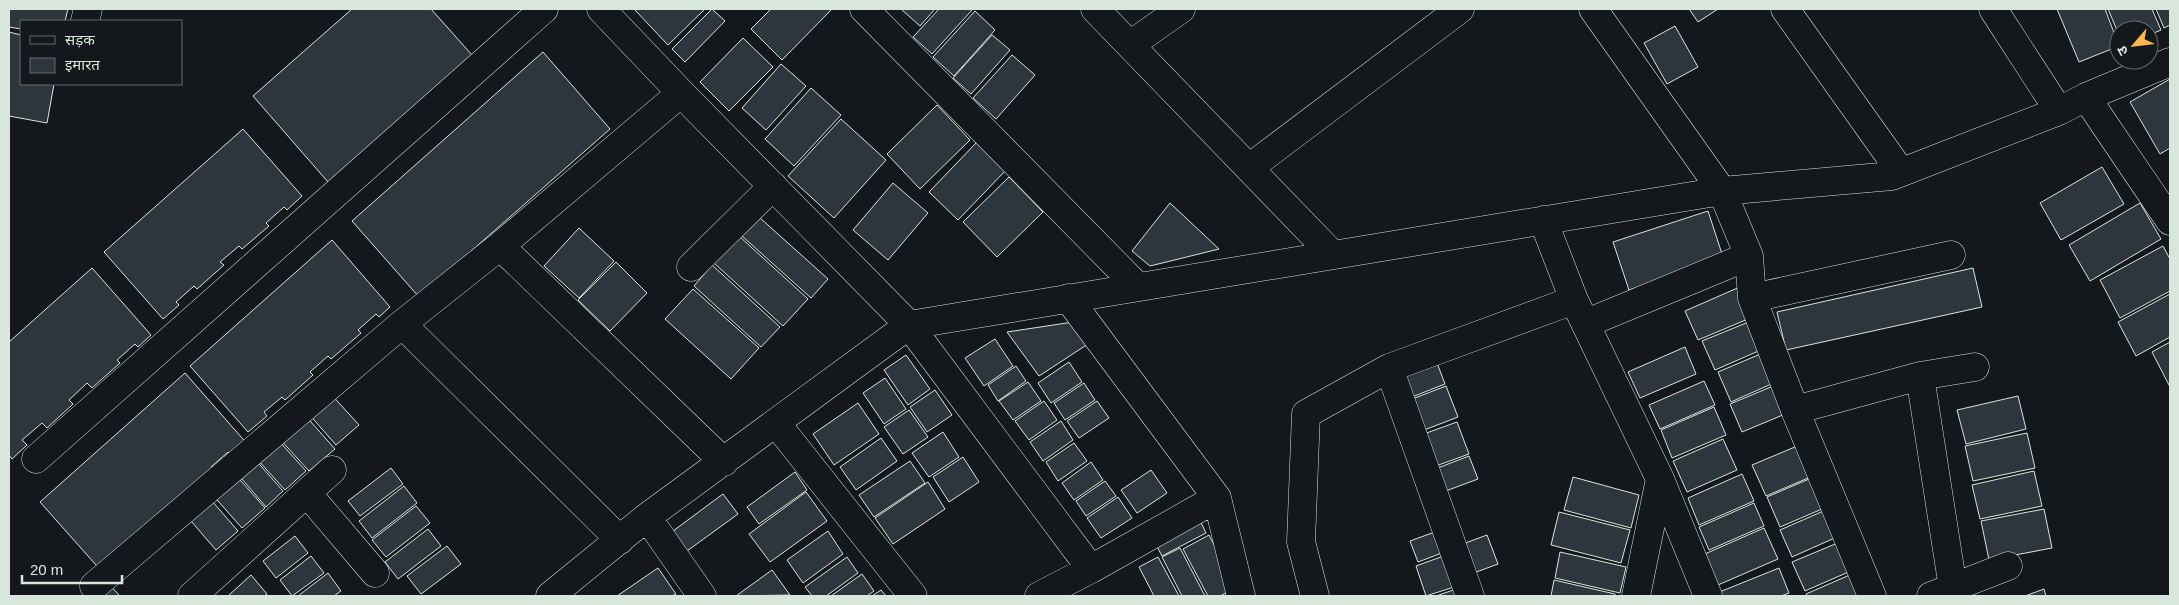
<svg xmlns="http://www.w3.org/2000/svg" width="2179" height="605" font-family="Arial,'Noto Sans Devanagari',sans-serif">
  <rect width="100%" height="100%" fill="#14181c"/>
  <path fill="#2c363c" stroke="#d8e6dc" d="M9 9H68L65 21H21V29L9 27Z
    M352 9H431L472 55 328 182 253 96Z
    M634 9H705L668 45Z
    M712 9 725 21 685 62 672 49Z
    M771 9H832L782 60 751 29Z
    M901 9H935L920 26Z
    M939 9H973L932 54 913 37Z
    M1689 9H1718L1698 22Z
    M2057 9H2105L2119 46 2079 62Z
    M2108 9H2152L2161 30 2149 35V30H2119V35Z
    M2156 9H2170V25L2164 28Z
    M975 11 995 30 954 76 933 57Z
    M1675 26 1698 67 1667 84 1644 43Z
    M9 32 21 35V84H54L47 123 9 116Z
    M992 35 1010 50 971 94 953 78Z
    M743 38 773 67 729 111 700 82Z
    M543 52 610 129 419 297 352 221Z
    M1012 55 1035 75 996 119 973 98Z
    M781 64 806 86 766 130 742 108Z
    M2170 79V148L2160 154 2130 102Z
    M811 88 841 115 794 166 765 139Z
    M937 105 970 140 920 189 887 154Z
    M841 119 886 160 834 218 788 176Z
    M243 129 302 196 287 210 284 207 266 223 269 226 242 249 239 246 220 262 224 265 197 289 194 286 176 302 179 305 163 319 104 252Z
    M977 142 1007 169 958 220 929 192Z
    M2102 167 2124 204 2061 240 2040 203Z
    M1009 177 1043 212 997 257 963 222Z
    M893 183 928 213 888 260 853 230Z
    M1170 203 1219 249 1150 266 1132 251Z
    M2140 203 2161 239 2090 281 2069 245Z
    M1708 211 1724 260 1629 290 1613 242Z
    M759 217 828 279 811 298 742 236Z
    M579 228 614 261 579 298 544 266Z
    M739 236 808 299 783 326 714 263Z
    M332 240 390 307 379 317 376 314 358 330 361 333 331 359 328 356 310 372 313 375 285 400 282 397 264 412 267 416 248 432 190 366Z
    M2163 246 2170 259V291L2120 318 2100 280Z
    M616 262 647 293 610 331 578 300Z
    M712 265 780 327 761 347 694 286Z
    M92 268 151 335 138 347 135 344 117 360 120 363 92 388 87 383 69 400 73 404 47 428 42 423 22 440 27 445 12 459 9 455V342Z
    M1973 268 1982 307 1786 350 1777 312Z
    M1742 286 1755 316 1698 340 1685 311Z
    M693 289 759 348 731 379 665 319Z
    M2170 294V337L2136 356 2118 322Z
    M1080 321 1091 342 1039 376 1007 332Z
    M1751 321 1763 349 1715 370 1702 341Z
    M995 339 1013 366 984 386 965 358Z
    M2170 342V387L2152 352Z
    M1685 347 1696 374 1640 398 1628 372Z
    M1765 352 1778 381 1731 402 1718 372Z
    M906 355 930 389 908 405 884 370Z
    M1434 355 1445 384 1407 399 1395 370Z
    M1069 362 1082 382 1051 403 1038 383Z
    M1016 366 1026 381 998 401 988 385Z
    M185 373 249 446 235 459 228 452 211 467 217 475 104 574 40 502Z
    M885 378 906 409 884 424 863 393Z
    M1704 381 1715 405 1660 429 1649 405Z
    M1028 382 1041 401 1013 420 999 401Z
    M1084 383 1095 400 1065 420 1054 403Z
    M1778 384 1790 412 1742 432 1730 404Z
    M1446 386 1458 417 1419 432 1407 401Z
    M935 390 952 415 927 432 910 407Z
    M329 392 359 425 336 445 307 412Z
    M2018 396 2026 429 1966 444 1957 410Z
    M1044 401 1057 420 1029 440 1015 421Z
    M1097 401 1109 418 1079 438 1067 421Z
    M858 403 879 434 834 465 813 434Z
    M1714 407 1726 435 1672 458 1661 430Z
    M909 410 928 437 903 454 884 427Z
    M303 413 335 449 309 471 277 436Z
    M1061 421 1073 440 1043 461 1030 442Z
    M1457 422 1469 454 1433 467 1421 435Z
    M943 432 959 457 929 477 912 453Z
    M2027 433 2035 468 1973 481 1965 446Z
    M881 438 897 461 856 490 840 467Z
    M1723 439 1737 470 1687 492 1673 461Z
    M278 440 306 471 285 490 257 459Z
    M1074 443 1087 461 1058 481 1046 462Z
    M1802 444 1815 475 1766 496 1752 465Z
    M1469 456 1478 479 1443 492 1435 469Z
    M253 457 283 491 266 507 236 472Z
    M963 457 979 482 949 502 933 477Z
    M910 461 925 483 874 517 859 495Z
    M1091 462 1103 480 1074 500 1062 483Z
    M391 468 403 484 360 516 348 501Z
    M1151 470 1167 493 1137 513 1121 490Z
    M2034 471 2042 506 1980 519 1972 485Z
    M233 472 265 508 242 528 210 492Z
    M795 472 807 490 759 524 747 507Z
    M1742 474 1754 501 1699 525 1688 498Z
    M1816 476 1829 506 1780 527 1767 497Z
    M1573 477 1639 495 1631 528 1564 510Z
    M1105 481 1116 496 1086 516 1076 501Z
    M928 482 945 509 893 544 875 518Z
    M404 486 417 503 372 538 359 521Z
    M806 492 827 521 770 562 749 534Z
    M206 494 238 531 216 550 184 513Z
    M723 494 738 514 687 551 673 531Z
    M1118 497 1132 518 1101 538 1087 518Z
    M1754 503 1764 526 1709 550 1699 527Z
    M416 506 430 523 386 557 372 540Z
    M1828 509 1839 536 1792 557 1780 530Z
    M2044 509 2052 548 1989 560 1981 521Z
    M1559 512 1630 530 1621 563 1551 545Z
    M1197 514 1206 533 1162 556 1152 537Z
    M1764 528 1778 559 1711 588 1698 557Z
    M428 529 441 546 398 579 385 562Z
    M1443 529 1450 550 1418 562 1410 541Z
    M828 531 843 554 803 583 787 560Z
    M1209 535 1236 588 1220 596H1208L1183 549Z
    M1487 535 1498 564 1471 574 1460 545Z
    M295 536 308 553 276 578 263 561Z
    M1840 542 1853 570 1805 591 1792 562Z
    M447 546 461 564 421 594 407 576Z
    M1180 548 1205 596H1182L1162 557Z
    M1560 552 1626 567 1620 593 1555 578Z
    M1449 554 1460 585 1426 596 1416 566Z
    M311 556 324 573 292 596 280 580Z
    M847 557 858 573 826 596H812L805 587Z
    M1158 557 1179 596H1154L1139 567Z
    M658 568 676 594 672 596H617Z
    M1779 568 1789 593 1781 596H1719L1717 593Z
    M772 570 790 595 736 596Z
    M328 573 341 591 334 596H298Z
    M862 574 874 591 867 596H831Z
    M1852 574 1862 596H1807L1806 594Z
    M251 575 267 594 264 596H228Z
    M1554 580 1615 594V596H1551Z
    M106 581 120 596H90Z
    M1462 587 1466 596H1436Z
    M2044 589 2046 596H2025Z
    M881 590 886 596H872Z"/>
  <g fill="none" stroke-linecap="round" stroke-linejoin="round">
    <g stroke="#d8e6dc" stroke-width="29">
      <path id="minor" d="M601 9 681 93 909 325 1091 569
        M864 9 1138 287
        M1095 9 1333 255
        M1593 9 1722 191 1749 256 1752 298 1795 410 1872 596
        M1785 9 1901 172
        M1993 9 2059 111
        M85 21 88 9
        M1130 45 1181 9
        M2086 97 2170 221
        M1249 168 1460 9
        M1543 220 1574 300 1660 479 1708 596
        M500 246 724 462
        M691 267 773 186
        M1068 298 1217 498 1241 596
        M1752 298 1951 255
        M1587 323 1749 256
        M1389 368 1470 596
        M1920 376 1953 588
        M1795 410 1920 376 1975 367
        M776 423 913 596
        M36 459 544 9
        M307 493 375 573
        M647 517 702 596
        M620 540 402 324 500 246 681 93
        M94 586 402 324
        M192 596 332 470
        M550 596 647 517 909 325 1722 191 1892 176 2059 111 2086 97 2170 62
        M1039 596 1091 569 1217 498
        M1315 596 1301 542 1306 414 1389 368 1574 300
        M1636 596 1660 479
        M1931 596 2008 566"/>
    </g>
    <use href="#minor" stroke="#14181c" stroke-width="28"/>
  </g>
  <rect width="2179" height="605" fill="none" stroke="#d8e6dc" stroke-width="20"/>
  <rect x="20" y="20" width="162" height="65" fill="#14181c" stroke="#626a69"/>
  <rect x="30" y="36" width="25" height="8" fill="#14181c" stroke="#626a69"/>
  <text x="65" y="45" font-size="15" fill="#d8e6dc">सड़क</text>
  <rect x="30" y="58" width="25" height="15" fill="#2c363c" stroke="#626a69"/>
  <text x="65" y="70" font-size="15" fill="#d8e6dc">इमारत</text>
  <g transform="translate(2134 45) rotate(242)"><circle r="24" fill="#14181c" stroke="#626a69"/>
  <path d="M0-4L9 19L0 12L-9 19Z" fill="#ffb74d"/>
  <text y="-8" font-size="14" font-weight="bold" text-anchor="middle" fill="#d8e6dc">उ</text>
  </g>
  <path d="M22 575v8h100v-8" fill="none" stroke="#d8e6dc" stroke-width="2.5"/>
  <text x="30" y="575" font-size="15" fill="#d8e6dc" stroke="#14181c" stroke-width="4" paint-order="stroke">20 m</text>
</svg>
